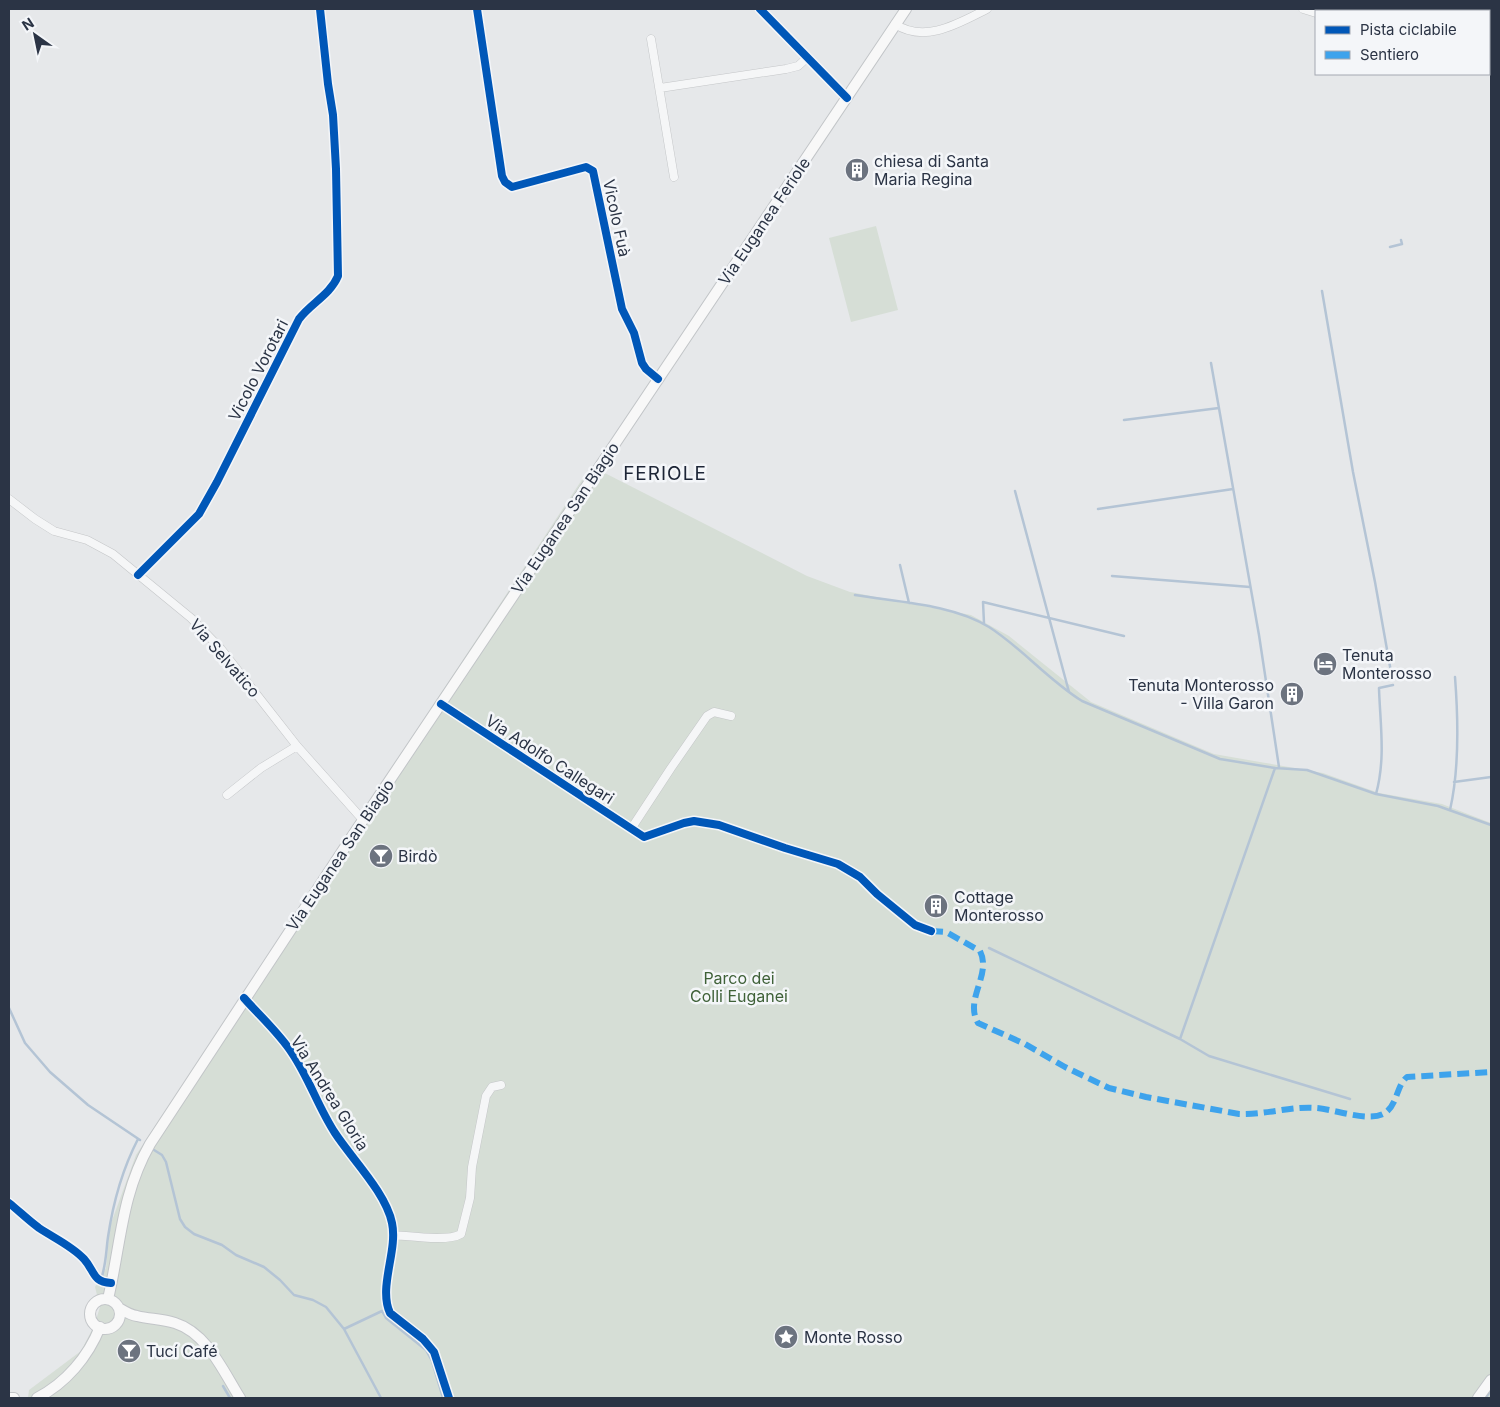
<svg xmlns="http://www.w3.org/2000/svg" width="1500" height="1407" font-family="Inter,sans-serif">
  <rect width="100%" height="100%" fill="#e6e8ea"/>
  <path fill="#d6ded6" d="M876 226 898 310 851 322 829 238Z
    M591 466 807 576 850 592 971 615 1009 636 1091 702 1214 754 1323 773 1379 793 1442 804 1491 823V1398H28L29 1390 81 1351 94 1326 100 1307 95 1287 106 1268 110 1226 136 1155Z"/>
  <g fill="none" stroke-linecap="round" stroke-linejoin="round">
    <path stroke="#b4c4d5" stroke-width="2.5" d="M1390 247 1402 244 1401 240
      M1322 291 1353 472 1375 582 1391 672
      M1211 363 1259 635 1279 767
      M1124 420 1219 408
      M1015 491 1069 692
      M1098 509 1233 489
      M900 565 909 603
      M1112 576 1250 587
      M855 595C897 602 952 604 989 627 1022 648 1048 680 1082 701L1220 759 1275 768 1307 770 1376 794 1438 806 1491 825
      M984 623 983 602 1124 636
      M1454 782 1491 777
      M1376 794C1386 758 1380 723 1379 688L1393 685
      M1450 810C1459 771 1458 716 1455 677
      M989 948 1180 1039 1209 1056 1350 1099
      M9 1008 25 1043 50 1072 88 1105 140 1140
      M1180 1039 1275 768
      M154 1150 162 1155 166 1162 180 1219 185 1227 194 1234 222 1245 236 1255 264 1267 280 1280 294 1295 313 1300 326 1307 344 1329 381 1398
      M101 1279C106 1266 106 1251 108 1237 113 1203 122 1170 138 1139
      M344 1329 382 1311 386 1318 426 1350 432 1361 443 1398
      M223 1386 230 1398
      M1485 1398 1491 1391"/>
    <g stroke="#c4c6c8" stroke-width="9">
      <path id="minor" d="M477 9 502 176 505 182 512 187 586 167 593 171 622 309 634 333 642 363 646 369 658 379
        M760 9 847 98
        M1303 9 1316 13
        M1374 9V11
        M1476 9 1477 11
        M1489 16H1491
        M895 24C925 44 959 23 987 9
        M651 39 674 177
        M660 88 786 69 798 66 808 57
        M9 499 35 519 54 531 87 540 113 554 191 618 221 649 297 746 363 820
        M138 575 199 514 217 482 299 319C311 303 330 295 338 276L336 169 333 115 328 84 320 9
        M441 704 644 837 684 823 694 821 719 825 785 848 838 864 860 877 877 894 915 925 931 931
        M227 795 261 768 297 746
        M631 829 671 768 707 716 714 712 731 716
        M244 998C260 1016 279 1033 292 1053 309 1078 318 1107 335 1133 352 1159 386 1193 392 1223 398 1251 378 1287 390 1313L423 1339 434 1352 449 1398
        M9 1203C19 1211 28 1220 39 1228 54 1238 72 1246 84 1259 95 1271 92 1282 111 1283
        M393 1235C410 1236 448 1242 461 1234L470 1198 472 1167 486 1096 492 1087 501 1085"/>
    </g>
    <g stroke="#c2c5c8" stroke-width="12">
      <path id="major" d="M108 1299C121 1244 121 1195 150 1144L351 838 906 9
        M90 1314a15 15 0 1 1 30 0a15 15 0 1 1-30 0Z
        M119 1308C124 1311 130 1315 137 1316 149 1319 162 1319 175 1323 207 1333 223 1371 240 1398
        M9 1398H14
        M37 1398C66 1383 88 1357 100 1327
        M1478 1398 1491 1380"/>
    </g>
    <use href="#minor" stroke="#f5f6f7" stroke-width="8"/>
    <use href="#major" stroke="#f8f8f8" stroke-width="10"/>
    <path stroke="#3ea3ec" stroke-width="6" stroke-dasharray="12 6" stroke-linecap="butt" d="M931 931 946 932 980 951C992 975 964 999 978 1023L1025 1044 1065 1067 1109 1088 1146 1097 1239 1114C1265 1115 1291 1106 1316 1108 1334 1109 1370 1123 1385 1113 1398 1104 1396 1086 1407 1077L1491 1072"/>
    <g stroke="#f4f6f9" stroke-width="11">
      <path id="cycleway" d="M477 9 502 176 505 182 512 187 586 167 593 171 622 309 634 333 642 363 646 369 658 379
        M760 9 847 98
        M138 575 199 514 217 482 299 319C311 303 330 295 338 276L336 169 333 115 328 84 320 9
        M441 704 644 837 684 823 694 821 719 825 785 848 838 864 860 877 877 894 915 925 931 931
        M244 998C260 1016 279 1033 292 1053 309 1078 318 1107 335 1133 352 1159 386 1193 392 1223 398 1251 378 1287 390 1313L423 1339 434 1352 449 1398
        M9 1203C19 1211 28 1220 39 1228 54 1238 72 1246 84 1259 95 1271 92 1282 111 1283"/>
    </g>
    <use href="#cycleway" stroke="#0057b8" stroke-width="8"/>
  </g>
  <defs>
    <g id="building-disc" transform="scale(1.25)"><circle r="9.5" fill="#6c737f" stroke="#f4f6f9"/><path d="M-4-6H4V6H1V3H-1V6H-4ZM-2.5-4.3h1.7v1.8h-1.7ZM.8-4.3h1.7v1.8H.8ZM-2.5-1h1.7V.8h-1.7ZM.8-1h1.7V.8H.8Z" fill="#fff"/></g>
    <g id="hotel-disc" transform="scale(1.25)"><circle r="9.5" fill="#6c737f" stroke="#f4f6f9"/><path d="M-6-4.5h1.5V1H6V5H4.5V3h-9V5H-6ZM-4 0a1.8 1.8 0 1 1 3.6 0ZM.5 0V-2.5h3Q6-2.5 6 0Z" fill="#fff"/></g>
    <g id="bar-disc" transform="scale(1.25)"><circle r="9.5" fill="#6c737f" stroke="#f4f6f9"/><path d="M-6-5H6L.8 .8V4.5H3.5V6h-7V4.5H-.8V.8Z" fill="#fff"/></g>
    <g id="sight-disc" transform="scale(1.25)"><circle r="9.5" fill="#6c737f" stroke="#f4f6f9"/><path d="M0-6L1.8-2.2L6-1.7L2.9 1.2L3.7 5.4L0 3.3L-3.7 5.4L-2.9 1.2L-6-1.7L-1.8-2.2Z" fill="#fff"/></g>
  </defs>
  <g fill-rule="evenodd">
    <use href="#building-disc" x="857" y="170"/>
    <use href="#hotel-disc" x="1325" y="664"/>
    <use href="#building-disc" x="1292" y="694"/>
    <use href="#bar-disc" x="381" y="856"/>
    <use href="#building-disc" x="936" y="906"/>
    <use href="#sight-disc" x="786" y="1337"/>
    <use href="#bar-disc" x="129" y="1351"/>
  </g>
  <g text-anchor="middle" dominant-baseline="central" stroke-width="5" stroke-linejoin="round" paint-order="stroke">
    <g font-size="16" fill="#2b3445" stroke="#f4f6f9" text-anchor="start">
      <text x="874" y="161">chiesa di Santa<tspan x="874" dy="18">Maria Regina</tspan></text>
      <text x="1342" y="655">Tenuta<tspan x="1342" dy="18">Monterosso</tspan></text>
      <text x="1274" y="685" text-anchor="end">Tenuta Monterosso<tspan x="1274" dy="18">- Villa Garon</tspan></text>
      <text x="398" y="856">Birdò</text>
      <text x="954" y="897">Cottage<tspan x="954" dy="18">Monterosso</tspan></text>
      <text x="804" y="1337">Monte Rosso</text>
      <text x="146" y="1351">Tucí Café</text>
    </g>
    <g font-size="16" fill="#2b3445" stroke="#f4f6f9">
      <text transform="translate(617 218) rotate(78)">Vicolo Fuà</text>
      <text transform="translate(764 221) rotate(-56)">Via Euganea Feriole</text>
      <text transform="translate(258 370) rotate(-63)">Vicolo Vorotari</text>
      <text transform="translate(565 518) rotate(-56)">Via Euganea San Biagio</text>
      <text transform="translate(225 658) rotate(49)">Via Selvatico</text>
      <text transform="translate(550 759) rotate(33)">Via Adolfo Callegari</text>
      <text transform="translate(340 855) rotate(-56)">Via Euganea San Biagio</text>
      <text transform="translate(330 1093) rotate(58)">Via Andrea Gloria</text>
    </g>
    <g font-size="16" fill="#3f6138" stroke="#f4f6f9">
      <text x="739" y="978">Parco dei<tspan x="739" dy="18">Colli Euganei</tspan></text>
    </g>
    <g font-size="19" letter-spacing="1" fill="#1d2536" stroke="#f4f6f9">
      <text x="665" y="473">FERIOLE</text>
    </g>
  </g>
  <rect width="1500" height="1407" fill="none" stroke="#2b3445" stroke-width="20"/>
  <rect x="1315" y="10" width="175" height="65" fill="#f4f6f9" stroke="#a4a8b1"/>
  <rect x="1325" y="26" width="25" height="8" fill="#0057b8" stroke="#a4a8b1"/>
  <text x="1360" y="35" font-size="15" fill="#2b3445">Pista ciclabile</text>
  <rect x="1325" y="51" width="25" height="8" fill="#3ea3ec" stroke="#a4a8b1"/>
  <text x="1360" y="60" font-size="15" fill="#2b3445">Sentiero</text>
  <g transform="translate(35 35) rotate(327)" stroke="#f4f6f9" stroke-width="4" paint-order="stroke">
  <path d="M0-4L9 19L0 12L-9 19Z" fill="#2b3445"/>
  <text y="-8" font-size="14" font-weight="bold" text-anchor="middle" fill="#2b3445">N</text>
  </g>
</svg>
